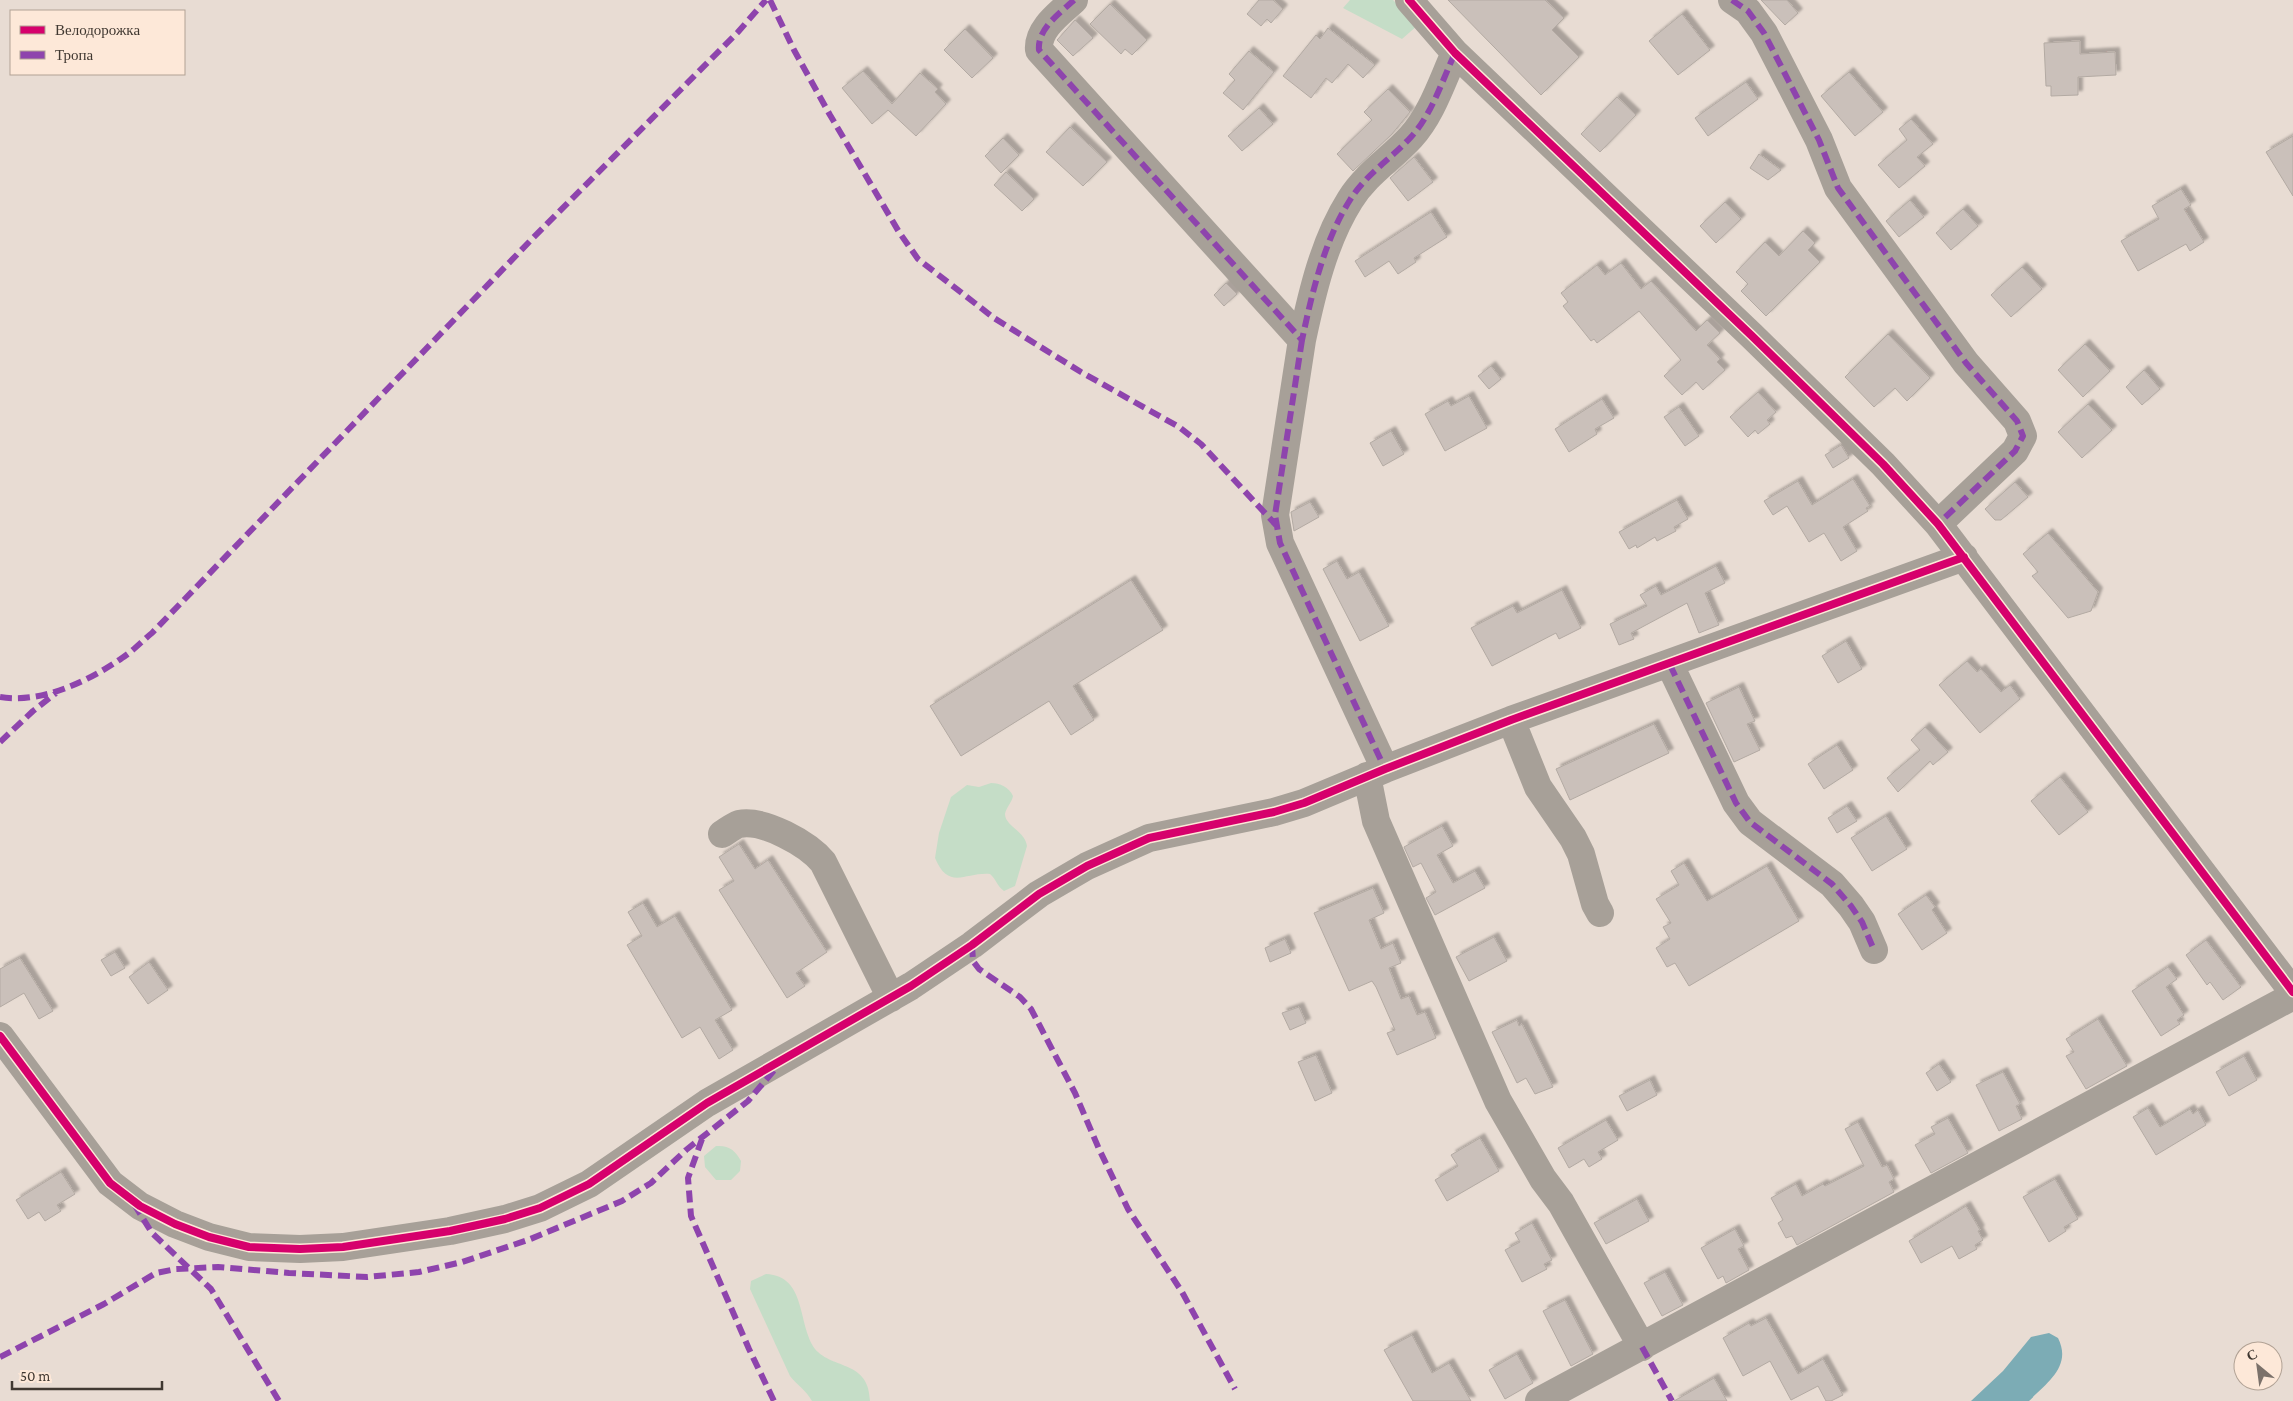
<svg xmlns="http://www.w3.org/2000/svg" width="2293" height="1401" font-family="'Crimson Pro',serif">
  <defs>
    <filter id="shadow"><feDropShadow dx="4.5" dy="-4.5" stdDeviation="1" flood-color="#0004"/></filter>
  </defs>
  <rect width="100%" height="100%" fill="#e8dcd3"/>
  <path fill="#c5ddc7" d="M1350 0H1393L1418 25 1402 39 1343 8Z
    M991 783C1000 783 1009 787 1013 796 1012 802 1006 808 1005 814 1005 826 1025 831 1027 846L1015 886 1004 891C997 886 996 879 990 874 965 872 949 891 935 858L939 833 951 797 967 785 979 787Z
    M716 1146C729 1145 735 1150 741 1161L740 1171 731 1180H716L705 1167 704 1156Z
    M766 1274C807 1276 797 1324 815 1349 833 1370 869 1360 870 1401H812C806 1390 797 1385 790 1376L750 1289 751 1281Z"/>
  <path fill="#7cacb5" d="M2049 1333 2058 1338C2072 1366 2048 1382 2029 1401H1971L2003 1371 2031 1337Z"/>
  <path fill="#cac0ba" stroke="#b3aaa3" filter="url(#shadow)" d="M1259 0H1273L1283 9 1271 23 1267 19 1261 26 1247 14Z
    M1448 0H1545L1564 18 1552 30 1579 57 1541 95Z
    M1761 0H1787L1798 13 1785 25Z
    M1110 4 1147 40 1132 55 1125 49 1121 54 1090 24Z
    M1682 14 1710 50 1678 75 1649 41Z
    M1075 20 1093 38 1073 56 1057 40Z
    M1328 28 1375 65 1363 78 1348 64 1332 83 1326 78 1311 98 1283 76 1316 35 1320 39Z
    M965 29 993 58 972 78 944 50Z
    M2080 41V54L2115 52 2116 75 2078 77V95L2051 96V86H2046L2044 43Z
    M1249 51 1274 72 1243 110 1223 93 1235 80 1229 74Z
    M863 71 892 104 920 73 938 89 935 92 946 104 916 136 888 110 872 124 842 88Z
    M1849 72 1883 112 1855 136 1821 96Z
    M1746 82 1758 99 1708 136 1695 118Z
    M1388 89 1410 112 1392 134 1353 171 1337 154 1372 120 1364 112Z
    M1617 97 1636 115 1600 152 1581 134Z
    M1259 108 1273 124 1242 151 1228 136Z
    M1911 119 1933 144 1917 157 1925 166 1899 188 1878 165 1907 140 1899 129Z
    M1070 127 1107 162 1083 186 1046 152Z
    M2293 136V196L2266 152Z
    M1003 138 1019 155 1001 173 985 156Z
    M1759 154 1781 170 1768 180 1750 168Z
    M1414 157 1433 182 1408 201 1390 178Z
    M1006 172 1034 199 1022 211 994 185Z
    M2181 189 2191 205 2184 209 2204 242 2190 251 2186 244 2138 271 2121 241 2159 219 2152 206Z
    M1910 200 1924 217 1899 237 1886 221Z
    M1725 202 1741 219 1716 243 1700 226Z
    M1963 209 1978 226 1951 250 1936 233Z
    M1431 212 1447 237 1414 258 1416 262 1398 274 1389 261 1365 277 1355 261Z
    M1803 231 1815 243 1808 250 1820 262 1766 316 1741 291 1748 284 1736 272 1765 242 1779 256Z
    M1621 263 1641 289 1651 281 1696 331 1707 320 1720 333 1707 345 1720 359 1717 362 1725 370 1703 390 1696 382 1682 395 1664 376 1681 360 1639 311 1597 343 1594 339 1591 341 1563 306 1568 302 1561 293 1597 265 1605 275Z
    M2022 267 2042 289 2011 317 1991 295Z
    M1226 283 1237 294 1224 306 1214 295Z
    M1888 334 1930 378 1907 401 1895 388 1874 407 1845 377Z
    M2085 344 2110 371 2083 397 2058 370Z
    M1491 366 1501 379 1489 389 1478 376Z
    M2144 370 2160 389 2142 405 2126 387Z
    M1758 392 1776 412 1767 420 1770 424 1758 434 1755 430 1748 437 1730 417Z
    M1469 396 1487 428 1445 451 1425 414 1448 401 1451 406Z
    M1602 399 1614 418 1595 429 1597 434 1569 452 1555 429Z
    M2088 404 2112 430 2082 458 2058 432Z
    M1679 407 1699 436 1685 446 1664 417Z
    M1391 431 1404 454 1383 466 1370 443Z
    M1841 445 1849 458 1833 468 1825 455Z
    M1853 479 1870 506 1866 508 1868 511 1843 527 1857 551 1841 561 1824 533 1809 542 1787 506 1773 515 1764 501 1798 481 1812 505Z
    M2015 482 2028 497 2001 520H1995L1985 509Z
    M1677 500 1688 519 1674 527 1676 531 1657 541 1655 537 1637 548 1636 545 1629 549 1619 532Z
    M1310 502 1319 517 1294 531 1291 512Z
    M2048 533 2098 592 2091 611 2068 618 2032 576 2038 572 2023 554Z
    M1337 561 1347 579 1359 572 1389 626 1360 641 1323 569Z
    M1716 566 1725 583 1705 593 1719 625 1699 633 1687 603 1631 633 1634 639 1619 645 1610 624 1647 606 1640 595 1656 586 1661 595Z
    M1131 580 1163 630 1073 686 1094 720 1071 735 1049 701 961 756 930 706Z
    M1562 590 1581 628 1559 639 1556 633 1492 666 1471 628 1513 606 1517 613Z
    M1846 641 1862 669 1838 683 1822 656Z
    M1967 661 1977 672 1981 669 2001 692 2010 685 2020 699 1980 733 1939 685Z
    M1739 687 1755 721 1747 724 1760 750 1734 762 1706 703Z
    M1654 724 1669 753 1570 800 1556 769Z
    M1925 727 1948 752 1933 765 1930 761 1898 792 1887 778 1920 750 1911 740Z
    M1837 745 1853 770 1824 789 1808 764Z
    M2060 777 2088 812 2059 835 2031 801Z
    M1847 806 1857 821 1837 833 1828 818Z
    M1886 816 1907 849 1872 871 1851 838Z
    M1442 826 1453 846 1437 855 1453 883 1475 871 1485 888 1435 915 1426 898 1436 892 1421 863 1413 867 1404 847Z
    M739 844 755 869 768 860 827 952 796 973 805 986 787 998 719 890 734 881 719 857Z
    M1684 863 1707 901 1767 866 1799 921 1689 986 1675 963 1667 967 1656 948 1670 939 1663 927 1671 923 1656 899 1679 885 1671 871Z
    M1373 888 1384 913 1369 920 1381 949 1393 943 1401 963 1389 968 1401 999 1409 996 1417 1015 1425 1012 1436 1038 1397 1055 1387 1033 1395 1030 1376 987 1372 981 1349 991 1314 913Z
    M1926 895 1935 907 1932 910 1947 933 1922 950 1898 914Z
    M643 903 657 927 675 916 732 1010 715 1020 733 1050 719 1059 700 1027 682 1038 627 945 642 936 628 912Z
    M1494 937 1507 961 1469 981 1456 957Z
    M1285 939 1291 953 1270 962 1265 948Z
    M2206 940 2241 987 2223 1000 2210 982 2207 985 2186 955Z
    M115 952 125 968 111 976 101 960Z
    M20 958 53 1011 39 1019 24 993 0 1007V969Z
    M149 962 168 990 148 1004 129 977Z
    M2168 967 2177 979 2166 987 2184 1015 2177 1020 2180 1024 2161 1036 2132 991Z
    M1299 1007 1306 1023 1290 1030 1282 1013Z
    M2098 1019 2127 1066 2086 1089 2066 1056 2074 1052 2066 1039Z
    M1517 1020 1519 1026 1522 1024 1553 1087 1535 1094 1526 1078 1517 1083 1492 1032Z
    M1316 1055 1332 1093 1315 1101 1298 1062Z
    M2244 1056 2257 1080 2229 1096 2216 1072Z
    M1939 1064 1951 1082 1937 1091 1926 1073Z
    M2003 1072 2020 1104 2016 1106 2022 1119 1999 1131 1976 1085Z
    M1650 1080 1657 1095 1627 1111 1619 1096Z
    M2148 1108 2160 1127 2190 1109 2193 1114 2198 1110 2206 1125 2156 1155 2133 1117Z
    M1948 1118 1968 1153 1931 1173 1915 1145 1935 1134 1931 1127Z
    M1606 1120 1618 1140 1598 1152 1602 1159 1589 1167 1584 1159 1569 1168 1558 1148Z
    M1858 1122 1882 1167 1887 1165 1894 1179 1889 1182 1894 1192 1797 1245 1792 1236 1786 1238 1778 1223 1783 1220 1771 1198 1796 1184 1802 1196 1823 1184 1825 1186 1864 1166 1845 1129Z
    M1480 1138 1499 1171 1447 1201 1435 1180 1458 1166 1451 1155Z
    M61 1172 75 1194 57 1205 61 1211 45 1221 39 1212 28 1219 16 1200Z
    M2055 1179 2078 1219 2064 1227 2066 1231 2049 1242 2023 1197Z
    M1637 1199 1649 1221 1606 1244 1594 1223Z
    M1966 1206 1980 1230 1978 1231 1983 1240 1975 1245 1977 1249 1959 1259 1952 1246 1921 1263 1909 1241Z
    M1532 1223 1552 1260 1544 1264 1547 1269 1522 1282 1505 1250 1520 1242 1515 1233Z
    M1735 1229 1744 1246 1738 1249 1749 1270 1726 1283 1723 1276 1718 1279 1701 1248Z
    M1665 1272 1683 1305 1662 1316 1644 1283Z
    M1565 1300 1593 1354 1571 1366 1543 1311Z
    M1766 1318 1798 1374 1823 1359 1843 1395 1831 1401H1826L1818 1386 1791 1400 1770 1361 1743 1376 1723 1338 1749 1323 1751 1326Z
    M1412 1335 1432 1373 1449 1363 1471 1401H1413L1384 1350Z
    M1517 1354 1533 1383 1505 1399 1489 1370Z
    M1714 1378 1727 1401H1674Z"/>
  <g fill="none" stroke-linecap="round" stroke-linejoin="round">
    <path stroke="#a7a098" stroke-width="28" d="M1074 0C1060 13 1037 29 1039 50L1302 340C1312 293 1324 241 1350 200 1366 174 1391 159 1411 137 1432 114 1442 81 1455 53
      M1409 0 1455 53 1752 336 1883 464 1938 524 2293 992
      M1732 0 1748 11 1764 33 1819 140 1838 188 1966 363 2017 421 2023 436 2015 451 1938 524
      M1302 340 1275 515 1280 543 1385 769
      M1670 665 1736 803 1750 822 1832 884 1851 906 1862 922 1874 950
      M1511 720 1538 787 1573 838 1581 854 1595 904 1600 913
      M1367 776 1376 821 1498 1101 1543 1179 1561 1203 1642 1347
      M722 834C727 831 733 826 739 824 764 819 808 844 823 862L891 998
      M0 1036 110 1183 140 1206 175 1224 209 1237 249 1247 300 1249 343 1247 450 1231 505 1219 540 1208 589 1184 707 1103 911 986 972 945 1039 894 1087 866 1149 838 1274 812 1304 803 1385 769 1511 720 1964 557
      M1539 1401 2293 996"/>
    <path stroke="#8e44ad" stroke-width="6" stroke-dasharray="12 6" stroke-linecap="butt" d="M770 0 794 50 830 115 899 232 918 259 994 318 1081 372 1179 427 1201 444 1276 525
      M1074 0C1060 13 1037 29 1039 50L1302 340C1312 293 1324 241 1350 200 1366 174 1391 159 1411 137 1432 114 1442 81 1455 53
      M1732 0 1748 11 1764 33 1819 140 1838 188 1966 363 2017 421 2023 436 2015 451 1938 524
      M1302 340 1275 515 1280 543 1385 769
      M1670 665 1736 803 1750 822 1832 884 1851 906 1862 922 1874 950
      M0 697C41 704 89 681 122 658 133 651 142 641 152 633L532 239 738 32 766 0
      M0 742 33 711 56 693
      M972 945 973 961 979 969 1020 997 1031 1009 1075 1093 1099 1149 1128 1209 1182 1292 1235 1389
      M702 1139 688 1178 691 1216 749 1349 774 1401
      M134 1204 152 1233 211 1289 279 1401
      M1642 1347 1672 1401
      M0 1357 104 1304 156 1273 176 1269 218 1267 289 1273 367 1277 419 1272 462 1262 528 1240 622 1201 651 1183 686 1150 748 1101 776 1068"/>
    <g stroke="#fde8d8" stroke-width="11">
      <path id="cycleway" d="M1409 0 1455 53 1752 336 1883 464 1938 524 2293 992
        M0 1036 110 1183 140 1206 175 1224 209 1237 249 1247 300 1249 343 1247 450 1231 505 1219 540 1208 589 1184 707 1103 911 986 972 945 1039 894 1087 866 1149 838 1274 812 1304 803 1385 769 1511 720 1964 557"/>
    </g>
    <use href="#cycleway" stroke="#d6006c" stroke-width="8"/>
  </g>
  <rect x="10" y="10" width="175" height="65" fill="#fde8d8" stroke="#b1a295"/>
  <rect x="20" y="26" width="25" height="8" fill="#d6006c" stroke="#b1a295"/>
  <text x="55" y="35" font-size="15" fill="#403831">Велодорожка</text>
  <rect x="20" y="51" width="25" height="8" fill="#8e44ad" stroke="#b1a295"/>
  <text x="55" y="60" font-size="15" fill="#403831">Тропа</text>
  <g transform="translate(2258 1366) rotate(331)"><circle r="24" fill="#fde8d8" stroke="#b1a295"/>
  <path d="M0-4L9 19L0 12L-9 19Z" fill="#7b716a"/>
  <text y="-8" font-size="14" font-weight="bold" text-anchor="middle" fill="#403831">С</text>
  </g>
  <path d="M12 1381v8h150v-8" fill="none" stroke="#403831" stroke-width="2.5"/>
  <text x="20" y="1381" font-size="15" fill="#403831" stroke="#fde8d8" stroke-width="4" paint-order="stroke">50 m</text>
</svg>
